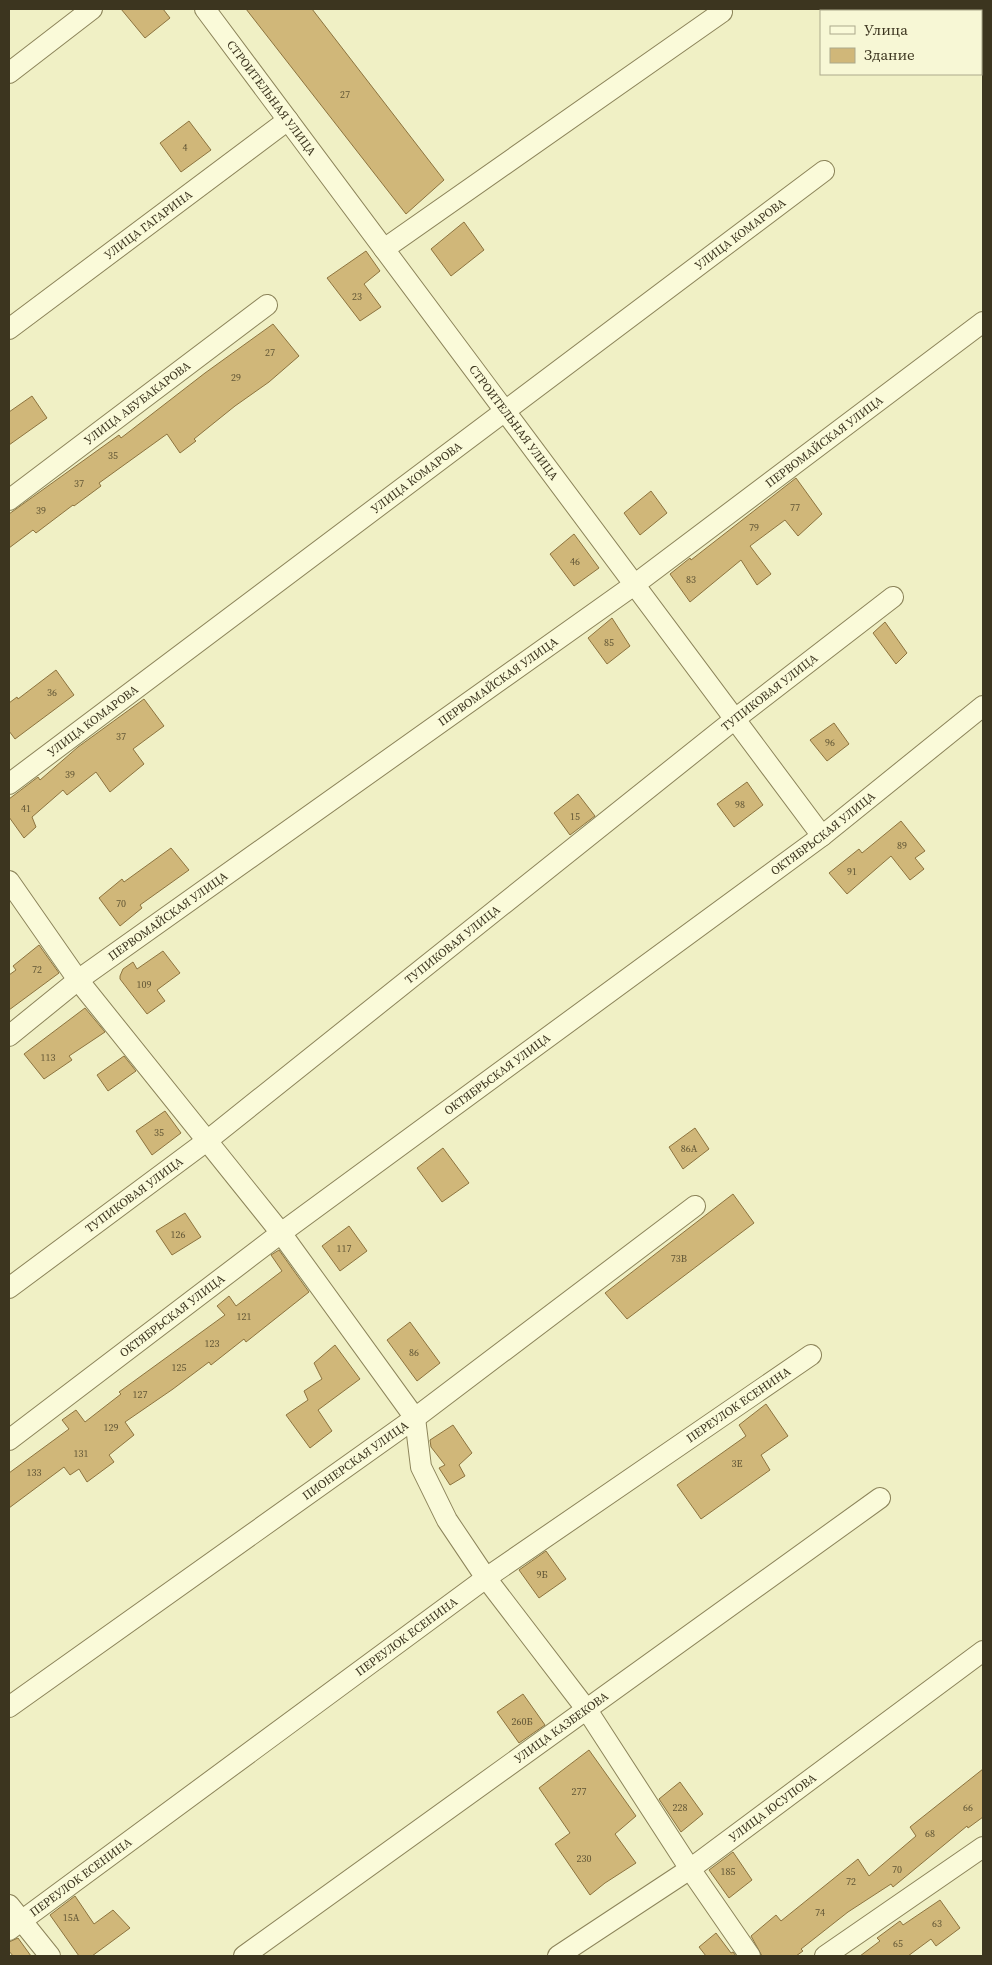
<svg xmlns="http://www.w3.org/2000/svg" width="992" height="1965" font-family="'Source Serif 4',serif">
  <rect width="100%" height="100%" fill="#f0f0c5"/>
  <path fill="#d0b779" stroke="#8d743f" d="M121 9H163L170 18 145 38Z
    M246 9H312L444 180 406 214Z
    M189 121 211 150 181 172 160 143Z
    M464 222 484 250 451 276 431 249Z
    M366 251 380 271 364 284 381 307 360 321 327 278Z
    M273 324 299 356 269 382 235 406 194 439 196 441 180 453 167 434 99 483 101 486 74 506 73 505 36 533 33 530 9 548V514L119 435 121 438 205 373Z
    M32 396 47 418 9 445V412Z
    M796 478 822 514 798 536 785 520 750 546 771 574 757 585 741 560 690 602 670 574 690 558 691 560Z
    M651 491 667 513 640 535 624 513Z
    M574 534 599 568 574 586 550 554Z
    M612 618 630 646 607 664 588 638Z
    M885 622 907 653 896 664 873 633Z
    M56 670 74 695 15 739 9 731V703L17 697 18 699Z
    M144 699 164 726 133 749 144 764 110 792 96 772 67 795 63 790 32 817 36 827 24 838 9 817V799L38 777 40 780 78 747Z
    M834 723 849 744 827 761 810 740Z
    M747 782 763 805 734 827 717 804Z
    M578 794 595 816 570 835 554 813Z
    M901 821 925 851 915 858 924 869 910 880 891 856 847 894 829 873 859 849 862 853Z
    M171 848 189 870 140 905 142 908 120 926 99 898 122 879 124 882Z
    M39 945 59 973 9 1010V975L16 970 13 966Z
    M163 951 180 973 157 990 165 1001 147 1014 120 979V976L123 969 133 962 137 969Z
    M85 1008 105 1032 69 1056 72 1060 44 1079 24 1054Z
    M124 1056 136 1071 108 1091 97 1075Z
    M165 1111 181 1133 152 1155 136 1131Z
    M695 1128 709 1149 683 1169 669 1147Z
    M443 1148 469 1183 442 1202 417 1168Z
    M733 1194 754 1223 627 1319 605 1293Z
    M185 1213 201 1237 172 1255 156 1231Z
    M349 1226 367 1251 340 1271 322 1246Z
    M279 1250 309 1292 246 1342 244 1339 211 1365 209 1362 173 1389 125 1422 134 1435 109 1455 114 1462 87 1482 79 1469 70 1475 64 1467 9 1508V1473L69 1429 62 1420 76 1410 85 1422 121 1394 119 1392 225 1315 217 1306 229 1296 236 1306 282 1271 271 1255Z
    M410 1322 440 1363 417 1381 387 1340Z
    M335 1345 360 1379 318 1410 332 1431 310 1448 286 1415 308 1400 304 1391 322 1379 314 1363Z
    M766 1404 788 1436 761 1455 770 1470 701 1519 677 1485 746 1436 739 1425Z
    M453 1425 472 1453 459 1465 465 1476 450 1485 439 1468 445 1465 431 1447 430 1440Z
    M546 1551 566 1579 539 1598 519 1570Z
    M523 1694 545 1725 519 1743 497 1712Z
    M589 1750 636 1816 615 1834 636 1863 605 1883 590 1895 555 1844 570 1833 539 1788Z
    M983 1769V1817L968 1828 967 1826 893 1887 891 1884 848 1912 801 1949 803 1951 796 1956H762L751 1936 776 1915 781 1921 858 1859 869 1876 916 1836 910 1827Z
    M680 1782 703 1814 681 1832 659 1799Z
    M733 1852 752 1880 729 1898 709 1870Z
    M75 1896 94 1924 113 1910 130 1928 92 1956H79L50 1915Z
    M940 1900 960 1928 936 1946 931 1939 908 1956H860L880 1941 877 1938 900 1921 903 1925Z
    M716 1933 731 1953 733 1952 736 1956H706L699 1947Z
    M18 1938 31 1956H13L9 1951V1942Z"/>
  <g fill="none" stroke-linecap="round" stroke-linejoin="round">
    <g stroke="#8c845a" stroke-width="22">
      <g id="minor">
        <path id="s1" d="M205 9 822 836"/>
        <path d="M9 73 92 9"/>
        <path d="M384 249 722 12"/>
        <path id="s2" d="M9 329 288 120"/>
        <path id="s3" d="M9 500 267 305"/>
        <path id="s4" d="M9 784 824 171"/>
        <path d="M9 881 78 980 281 1233 415 1418 421 1467 447 1520 486 1578 587 1710 690 1869 750 1956"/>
        <path id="s5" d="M9 1036 78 980 634 585 983 322"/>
        <path id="s6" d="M9 1288 208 1140 735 719 893 597"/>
        <path id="s7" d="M9 1440 281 1233 822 836 983 706"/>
        <path id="s8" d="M9 1707 415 1418 695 1206"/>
        <path d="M9 1905 50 1956"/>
        <path id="s9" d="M9 1930 486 1578 811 1355"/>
        <path id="s10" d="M244 1956 880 1498"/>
        <path id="s11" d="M558 1956 690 1869 983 1651"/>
        <path d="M825 1956 983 1847"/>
      </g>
    </g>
    <use href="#minor" stroke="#fafad9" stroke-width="20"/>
  </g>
  <g text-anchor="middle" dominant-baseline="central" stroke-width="4" stroke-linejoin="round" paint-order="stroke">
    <g font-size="10" fill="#615636">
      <text x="345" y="94">27</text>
      <text x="185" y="147">4</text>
      <text x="357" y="296">23</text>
      <text x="270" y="352">27</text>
      <text x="236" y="377">29</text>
      <text x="113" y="455">35</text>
      <text x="79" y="483">37</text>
      <text x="795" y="507">77</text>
      <text x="41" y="510">39</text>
      <text x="754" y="527">79</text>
      <text x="575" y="561">46</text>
      <text x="691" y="579">83</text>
      <text x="609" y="642">85</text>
      <text x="52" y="692">36</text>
      <text x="121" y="736">37</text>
      <text x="830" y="742">96</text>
      <text x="70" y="774">39</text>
      <text x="740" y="804">98</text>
      <text x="26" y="808">41</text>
      <text x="575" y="816">15</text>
      <text x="902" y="845">89</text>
      <text x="852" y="871">91</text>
      <text x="121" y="903">70</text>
      <text x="37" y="969">72</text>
      <text x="144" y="984">109</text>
      <text x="48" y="1057">113</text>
      <text x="159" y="1132">35</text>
      <text x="689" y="1148">86А</text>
      <text x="178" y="1234">126</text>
      <text x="344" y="1248">117</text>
      <text x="679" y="1258">73В</text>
      <text x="244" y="1316">121</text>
      <text x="212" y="1343">123</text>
      <text x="414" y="1352">86</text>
      <text x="179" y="1367">125</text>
      <text x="140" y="1394">127</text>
      <text x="111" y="1427">129</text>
      <text x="81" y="1453">131</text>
      <text x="737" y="1463">3Е</text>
      <text x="34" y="1472">133</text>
      <text x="542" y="1574">9Б</text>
      <text x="522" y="1721">260Б</text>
      <text x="579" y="1791">277</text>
      <text x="680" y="1807">228</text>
      <text x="968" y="1807">66</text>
      <text x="930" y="1833">68</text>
      <text x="584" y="1858">230</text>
      <text x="897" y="1869">70</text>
      <text x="728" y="1871">185</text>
      <text x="851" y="1881">72</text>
      <text x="820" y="1912">74</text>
      <text x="71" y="1917">15А</text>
      <text x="937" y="1923">63</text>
      <text x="898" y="1943">65</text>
    </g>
    <g font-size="12" fill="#3c351f" stroke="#f7f7d5">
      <text stroke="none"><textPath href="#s1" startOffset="111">СТРОИТЕЛЬНАЯ УЛИЦА</textPath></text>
      <text stroke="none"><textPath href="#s2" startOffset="174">УЛИЦА ГАГАРИНА</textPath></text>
      <text stroke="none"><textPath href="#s4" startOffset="915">УЛИЦА КОМАРОВА</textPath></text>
      <text stroke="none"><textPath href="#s3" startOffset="161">УЛИЦА АБУБАКАРОВА</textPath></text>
      <text stroke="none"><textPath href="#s1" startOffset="516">СТРОИТЕЛЬНАЯ УЛИЦА</textPath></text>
      <text stroke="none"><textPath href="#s5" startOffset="1009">ПЕРВОМАЙСКАЯ УЛИЦА</textPath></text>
      <text stroke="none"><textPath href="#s4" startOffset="510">УЛИЦА КОМАРОВА</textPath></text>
      <text stroke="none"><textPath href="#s5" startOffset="604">ПЕРВОМАЙСКАЯ УЛИЦА</textPath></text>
      <text stroke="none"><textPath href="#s6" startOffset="966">ТУПИКОВАЯ УЛИЦА</textPath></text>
      <text stroke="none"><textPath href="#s4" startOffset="105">УЛИЦА КОМАРОВА</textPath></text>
      <text stroke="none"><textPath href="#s7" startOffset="1015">ОКТЯБРЬСКАЯ УЛИЦА</textPath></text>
      <text stroke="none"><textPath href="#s5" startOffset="199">ПЕРВОМАЙСКАЯ УЛИЦА</textPath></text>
      <text stroke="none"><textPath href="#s6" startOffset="561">ТУПИКОВАЯ УЛИЦА</textPath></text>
      <text stroke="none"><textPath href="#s7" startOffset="610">ОКТЯБРЬСКАЯ УЛИЦА</textPath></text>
      <text stroke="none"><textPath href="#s6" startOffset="156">ТУПИКОВАЯ УЛИЦА</textPath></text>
      <text stroke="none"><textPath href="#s7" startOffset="205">ОКТЯБРЬСКАЯ УЛИЦА</textPath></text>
      <text stroke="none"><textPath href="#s9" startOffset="899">ПЕРЕУЛОК ЕСЕНИНА</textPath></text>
      <text stroke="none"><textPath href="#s8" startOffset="425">ПИОНЕРСКАЯ УЛИЦА</textPath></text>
      <text stroke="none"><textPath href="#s9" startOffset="494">ПЕРЕУЛОК ЕСЕНИНА</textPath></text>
      <text stroke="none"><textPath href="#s10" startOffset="391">УЛИЦА КАЗБЕКОВА</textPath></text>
      <text stroke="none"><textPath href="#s11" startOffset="261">УЛИЦА ЮСУПОВА</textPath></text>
      <text stroke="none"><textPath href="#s9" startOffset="89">ПЕРЕУЛОК ЕСЕНИНА</textPath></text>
    </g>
  </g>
  <rect width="992" height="1965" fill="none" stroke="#3c351f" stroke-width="20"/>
  <rect x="820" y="10" width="162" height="65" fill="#f7f7d5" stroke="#aca98c"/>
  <rect x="830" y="26" width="25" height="8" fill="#fafad9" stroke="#aca98c"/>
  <text x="864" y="35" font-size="15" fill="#3c351f">Улица</text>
  <rect x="830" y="48" width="25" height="15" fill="#d0b779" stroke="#aca98c"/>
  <text x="864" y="60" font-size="15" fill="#3c351f">Здание</text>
</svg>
